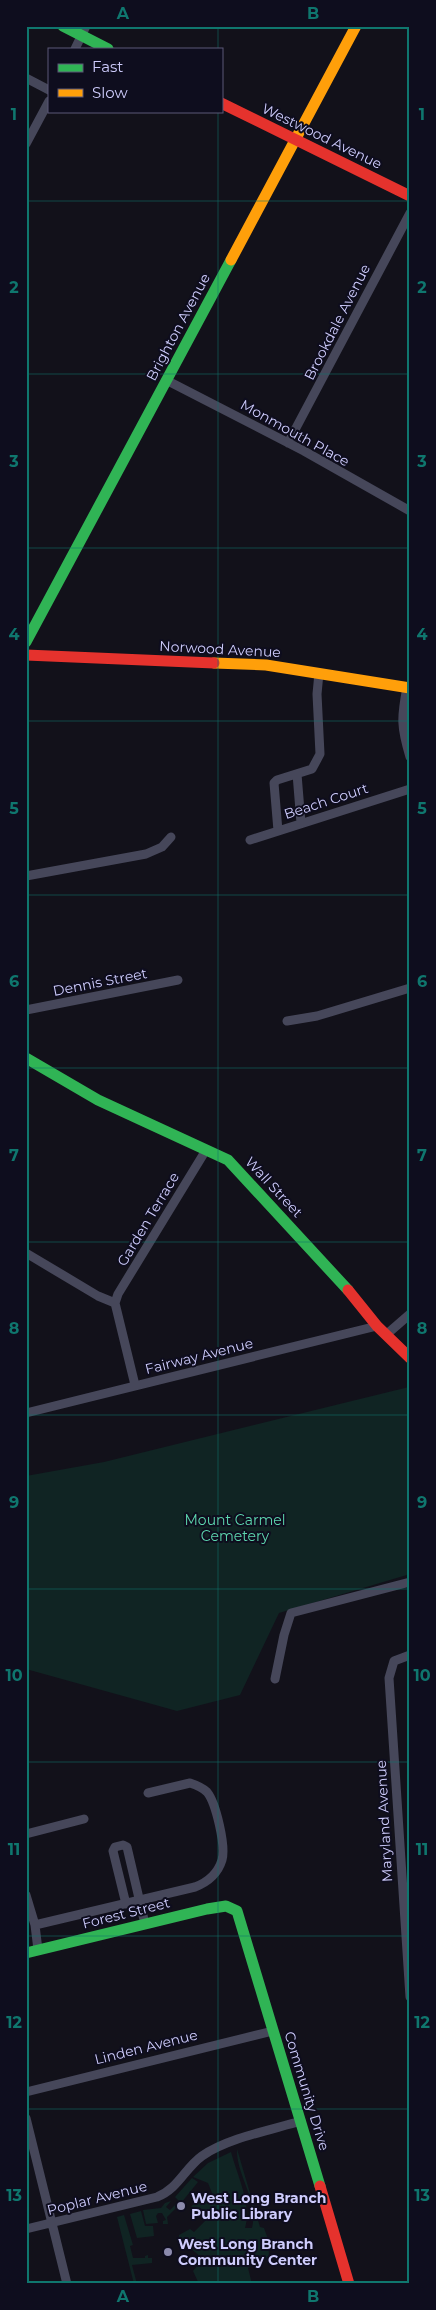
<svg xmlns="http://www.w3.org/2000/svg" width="436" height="2310" font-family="Montserrat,sans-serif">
  <rect width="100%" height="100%" fill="#12111a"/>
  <path fill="#102423" d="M409 1387 410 1574 279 1613 240 1695 177 1711 26 1669V1476L104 1462Z
    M237 2149 260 2227 264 2228 268 2239 269 2257 248 2268 252 2284H199L193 2271 203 2259 179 2238V2235L190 2229 194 2232 206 2220 191 2207 197 2200 200 2201 202 2196 213 2200 214 2198 208 2183 193 2177 208 2163 231 2152C237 2175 252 2204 245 2228H252C259 2200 236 2175 237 2149Z
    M192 2178 198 2182 181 2203 175 2197Z
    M171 2201 166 2207 170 2210 176 2204 178 2206 167 2217 168 2224H163V2221L166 2220 162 2213H158L156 2216 158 2223 146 2224 143 2210 161 2208 165 2203Z
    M141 2211 145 2226H153L154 2236 137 2238 130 2214Z
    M124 2215 133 2245 130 2246 133 2258H145V2256L148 2255V2258H152V2263L132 2265 137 2284H134L117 2217Z"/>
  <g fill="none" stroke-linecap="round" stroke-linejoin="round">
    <path stroke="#46475a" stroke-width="9" d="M75 49 86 26
      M26 78 49 90
      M26 144 49 101
      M166 380 304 451 410 511
      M288 443 410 213
      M407 687C401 718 401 727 410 757
      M297 774 301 823
      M278 831 274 783 277 780 312 769 320 754 317 694 319 673
      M250 840 410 789
      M26 876 146 854 162 847 171 837
      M26 1010 178 980
      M287 1021 317 1016 410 988
      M26 1253 98 1296 115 1303 135 1385
      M115 1303 118 1294 206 1150
      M387 1334 410 1314
      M26 1413 377 1326
      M410 1655 394 1661 389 1678 410 1997
      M275 1679 284 1635 291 1613 410 1582
      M26 1834 84 1819
      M26 1895 35 1925 38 1950
      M126 1904 113 1851 115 1847 123 1845 127 1847 145 1924
      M35 1925 195 1887C208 1882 218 1873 222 1860 226 1846 216 1803 207 1792 202 1787 196 1785 190 1783L148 1793
      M26 2092 273 2031
      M26 2118 67 2284
      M26 2229 157 2197C178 2189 185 2168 202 2156 228 2138 271 2130 301 2121"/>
    <path stroke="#30b455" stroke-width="11" d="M63 26 108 49
      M26 642 231 260
      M26 1058 98 1100 228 1160 348 1290
      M26 1953 207 1909 226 1906 237 1911 320 2186"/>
    <path stroke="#ff9f0a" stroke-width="11" d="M231 260 356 26
      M214 663 266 665 410 688"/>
    <path stroke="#e5322d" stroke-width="11" d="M221 103 410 196
      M26 655 214 663
      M348 1290 377 1326 410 1358
      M320 2186 349 2284"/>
  </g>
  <path fill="none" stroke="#0f766e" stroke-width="1" stroke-opacity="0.55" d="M218 26V49M218 111V2284M26 201H410M26 374H410M26 548H410M26 721H410M26 895H410M26 1068H410M26 1242H410M26 1415H410M26 1589H410M26 1762H410M26 1936H410M26 2109H410"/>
  <g fill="#8c8bad" stroke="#0e0d1e" stroke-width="2">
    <circle cx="181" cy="2206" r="5"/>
    <circle cx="168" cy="2252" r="5"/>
  </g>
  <g text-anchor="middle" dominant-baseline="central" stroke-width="4" stroke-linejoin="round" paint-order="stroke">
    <g font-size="14" fill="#ceccfc" stroke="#0e0d1e">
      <text transform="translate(322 136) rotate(26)">Westwood Avenue</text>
      <text transform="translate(337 322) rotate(-63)">Brookdale Avenue</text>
      <text transform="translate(178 327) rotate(-62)">Brighton Avenue</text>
      <text transform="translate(295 433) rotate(29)">Monmouth Place</text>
      <text transform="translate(220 649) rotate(3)">Norwood Avenue</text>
      <text transform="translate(326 801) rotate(-18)">Beach Court</text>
      <text transform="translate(100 982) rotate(-11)">Dennis Street</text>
      <text transform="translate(274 1187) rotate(47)">Wall Street</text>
      <text transform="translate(148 1219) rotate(-59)">Garden Terrace</text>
      <text transform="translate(199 1356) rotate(-14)">Fairway Avenue</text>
      <text transform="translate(384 1821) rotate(-93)">Maryland Avenue</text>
      <text transform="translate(126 1913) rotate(-14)">Forest Street</text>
      <text transform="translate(146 2047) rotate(-14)">Linden Avenue</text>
      <text transform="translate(307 2091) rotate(73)">Community Drive</text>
      <text transform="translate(97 2198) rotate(-14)">Poplar Avenue</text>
    </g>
    <g font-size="14" fill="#5dd8af" stroke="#0e0d1e">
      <text x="235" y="1520">Mount Carmel<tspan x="235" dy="16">Cemetery</tspan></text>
    </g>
    <g font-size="14" font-weight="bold" fill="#ceccfc" stroke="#0e0d1e" text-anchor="start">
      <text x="191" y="2198">West Long Branch<tspan x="191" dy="16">Public Library</tspan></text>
      <text x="178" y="2244">West Long Branch<tspan x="178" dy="16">Community Center</tspan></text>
    </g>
  </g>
  <rect width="436" height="2310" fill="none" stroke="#0e0d1e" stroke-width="55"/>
  <rect x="48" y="48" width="175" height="65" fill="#0e0d1e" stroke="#5b5977"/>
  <rect x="58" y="64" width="25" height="8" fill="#30b455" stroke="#5b5977"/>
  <text x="92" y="72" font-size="15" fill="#ceccfc">Fast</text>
  <rect x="58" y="89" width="25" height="8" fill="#ff9f0a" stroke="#5b5977"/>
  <text x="92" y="98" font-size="15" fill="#ceccfc">Slow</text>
  <rect x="28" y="28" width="380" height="2254" fill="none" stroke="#0f766e" stroke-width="2"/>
  <g font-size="16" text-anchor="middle" font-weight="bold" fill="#0f766e">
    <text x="123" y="19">A</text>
    <text x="313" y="19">B</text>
    <text x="14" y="120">1</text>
    <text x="422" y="120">1</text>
    <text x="14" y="293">2</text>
    <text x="422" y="293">2</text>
    <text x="14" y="467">3</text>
    <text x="422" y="467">3</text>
    <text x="14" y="640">4</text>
    <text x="422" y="640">4</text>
    <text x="14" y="814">5</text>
    <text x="422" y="814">5</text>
    <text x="14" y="987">6</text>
    <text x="422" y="987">6</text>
    <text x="14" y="1161">7</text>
    <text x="422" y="1161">7</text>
    <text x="14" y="1334">8</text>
    <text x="422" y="1334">8</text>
    <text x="14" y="1508">9</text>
    <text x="422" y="1508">9</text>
    <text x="14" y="1681">10</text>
    <text x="422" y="1681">10</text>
    <text x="14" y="1855">11</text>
    <text x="422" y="1855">11</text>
    <text x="14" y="2028">12</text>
    <text x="422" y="2028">12</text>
    <text x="14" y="2201">13</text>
    <text x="422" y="2201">13</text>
    <text x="123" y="2302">A</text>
    <text x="313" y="2302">B</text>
  </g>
</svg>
